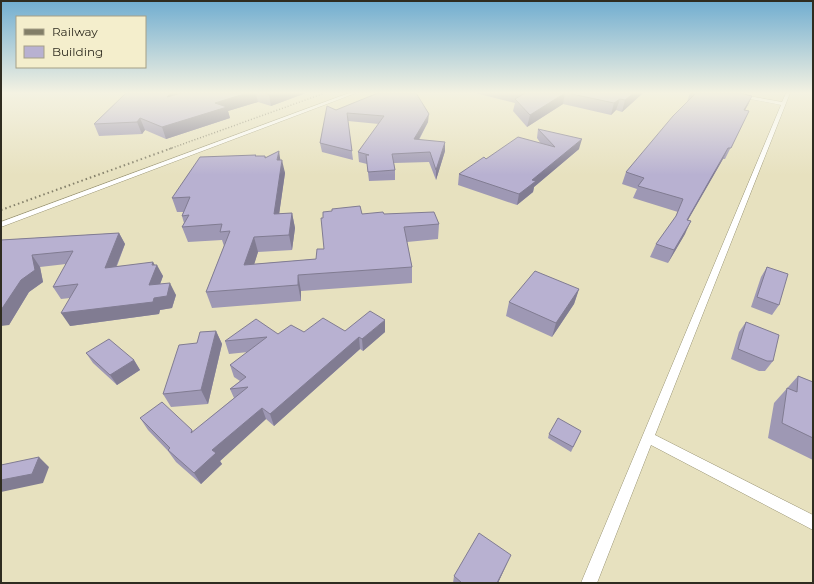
<svg xmlns="http://www.w3.org/2000/svg" width="814" height="584" font-family="Montserrat,sans-serif">
  <rect width="100%" height="100%" fill="#e7e1bf"/>
  <g fill="none" stroke-linecap="round" stroke-linejoin="round">
    <g stroke="#9a9575" stroke-width="1">
      <path id="service" d="M349 93H356L1 227V222Z
        M720 93H732L782 102 786 93H790L655 435 813 515V530L651 445 597 583H581L781 105Z"/>
    </g>
    <use href="#service" fill="#fff" fill-rule="evenodd"/>
    <path stroke="#827e68" stroke-width="1.5" stroke-dasharray="1 2" stroke-linecap="butt" d="M169 149 325 93"/>
    <path stroke="#827e68" stroke-width="2" stroke-dasharray="1.5 3" stroke-linecap="butt" d="M1 210 172 148"/>
  </g>
  <path fill="#9e98b4" d="M126 93H306L271 106 258 102 228 111 230 118 166 139 145 130 142 134 99 136 94 124Z
    M475 93H643L622 112 616 110 611 115 563 104 527 127 513 111 515 103Z
    M690 93 752 96 745 110 749 111 725 159H723L688 220 685 234 668 263 650 257 656 244 676 217 678 212 633 198 637 189 622 184 626 172 687 102Z
    M336 110 428 122 419 140 445 151 436 180 429 162 394 163 395 170V180L369 181 367 164 359 162 358 152 379 124 348 121 353 160 322 152 320 143Z
    M538 129 579 149 534 187 533 192 517 205 458 185 459 174 486 159 541 144 537 138Z
    M256 155V156H265L266 158 280 160 285 173 279 214 292 213 295 228 292 250 258 252 254 264 316 259 324 249 362 214H384L439 224 438 239 407 242 412 267V283L301 291V301L212 308 206 292 224 246 222 240 188 242 182 227 184 223 182 216 183 212H177L172 198Z
    M119 233 125 244 117 266 155 265 163 276 160 284 176 295 172 308 160 310 159 314 70 326V298L61 299 53 287 66 264 40 267 43 282 29 292 9 325 1 240Z
    M767 267 779 305 772 315 751 307 761 277Z
    M579 289 574 304 552 337 506 316 509 302Z
    M746 322 773 361 765 371H759L731 359 739 332Z
    M216 331 222 344 208 404 171 407 163 394 197 343Z
    M345 331 385 332 363 351 360 349 274 426 266 419 220 461 222 464 201 484 176 462 168 451 148 430 140 418 192 430 193 432 234 398 230 389 240 381 234 377 230 365 248 352 229 354 225 341 278 334Z
    M86 353 134 360 140 370 117 385 93 363Z
    M798 376 813 382V460L768 438 774 403Z
    M581 431 571 452 548 438 549 434Z
    M507 563 498 583H453L454 576Z"/>
  <path fill="#817c92" d="M171 93H181L167 97Z
    M247 93H256L258 102 228 111 230 118 166 139 162 127 215 103Z
    M274 93H306L271 106 269 95Z
    M565 93 563 104 527 127 530 115Z
    M634 93H643L622 112 625 100Z
    M752 96 748 105 739 120 744 110Z
    M620 99 616 110 611 115 614 103Z
    M429 114 428 122 414 148V139Z
    M140 118 145 130 142 134 137 122Z
    M582 139 579 149 534 187 533 192 517 205 519 194 532 180Z
    M445 142V151L436 180V170Z
    M728 148 723 159 681 232 687 220Z
    M279 151 281 164 277 160Z
    M282 160 285 173 277 229 274 214Z
    M292 213 295 228 292 250 289 235Z
    M691 221 685 234 668 263 674 250Z
    M119 233 125 244 111 279 105 268Z
    M254 237 258 252 249 281 244 265Z
    M32 255 40 267 43 282 29 292 9 325 1 326V310Z
    M153 262 156 267 157 265 163 276 155 298 149 285Z
    M298 275 301 291V301L298 285Z
    M170 283 176 295 172 308 160 310 159 314 70 326 61 313 154 298Z
    M579 289 574 304 552 337 556 323Z
    M385 320V332L363 351 362 339Z
    M216 331 222 344 208 404 201 390Z
    M359 337 360 349 274 426 270 414Z
    M134 360 140 370 117 385 110 375Z
    M262 408 266 419 220 461 222 464 201 484 194 473 212 450Z
    M39 457 49 467 43 483 1 492V480Z
    M511 555 498 583H497Z"/>
  <path fill="#b8b1d1" stroke="#817c92" d="M126 93H171L167 97 181 93H247L215 103 227 107 162 127 140 118 137 122 94 124Z
    M265 93H274L269 95Z
    M378 93H416L429 114 414 139 445 142 436 170 430 152 392 154 395 170 368 172 366 155H369L358 152 384 116 347 113 352 151 320 143 327 106 336 110Z
    M525 93H565L530 115 515 99Z
    M567 93H634L625 100 620 99 614 103Z
    M691 93H740L752 96 744 110 749 111 731 148H728L687 220 691 221 674 250 656 244 676 216 683 199 638 186 644 178 626 172 673 116 695 94Z
    M538 129 582 139 532 180 536 181 519 194 459 174 484 157 486 159 518 137 555 147Z
    M279 151 277 160H282L274 214 292 213 289 235 254 237 244 265 316 259 317 249H324L321 218H323V212L332 211V209L360 206 362 214 383 212 384 214 434 212 439 224 404 227 412 267 298 275V285L206 292 230 231 220 232 222 224 182 227 189 215 182 216 190 197 172 198 200 157 256 155 255 156H265V158Z
    M119 233 105 268 153 262 152 265H157L149 285 170 283 167 296 154 298 153 302 61 313 78 284 53 287 73 251 32 255 35 270 21 280 1 310V240Z
    M767 267 788 274 779 305 757 297Z
    M535 271 579 289 556 323 509 302Z
    M370 311 385 320 362 339 359 337 270 414 262 408 212 450 216 453 194 473 168 450 170 448 140 418 162 402 192 430 191 433 248 387 230 389 246 377 230 365 267 337 225 341 256 319 278 334 291 325 304 332 323 318 345 331Z
    M746 322 779 335 773 361H767L738 349Z
    M216 331 201 390 163 394 179 345 197 343 200 332Z
    M109 339 134 360 110 375 86 353Z
    M798 376 813 382V438L782 423 787 388 797 392Z
    M558 418 581 431 573 447 549 434Z
    M39 457 32 474 1 480V465Z
    M479 533 511 555 497 583H462L454 576Z"/>
  <linearGradient id="sky" x2="0" y2="1"><stop stop-color="#70add0"/><stop offset="0.53" stop-color="#f4f2e2"/><stop offset="1" stop-color="#f4f2e2" stop-opacity="0"/></linearGradient>
  <rect width="814" height="175" fill="url(#sky)"/>
  <rect width="814" height="584" fill="none" stroke="#2f2c20" stroke-width="4"/>
  <rect x="16" y="16" width="130" height="52" fill="#f4eecc" stroke="#a5a087"/>
  <rect x="24" y="29" width="20" height="6" fill="#827e68" stroke="#a5a087"/>
  <text x="52" y="36" font-size="12" fill="#2f2c20">Railway</text>
  <rect x="24" y="46" width="20" height="12" fill="#b8b1d1" stroke="#a5a087"/>
  <text x="52" y="56" font-size="12" fill="#2f2c20">Building</text>
</svg>
